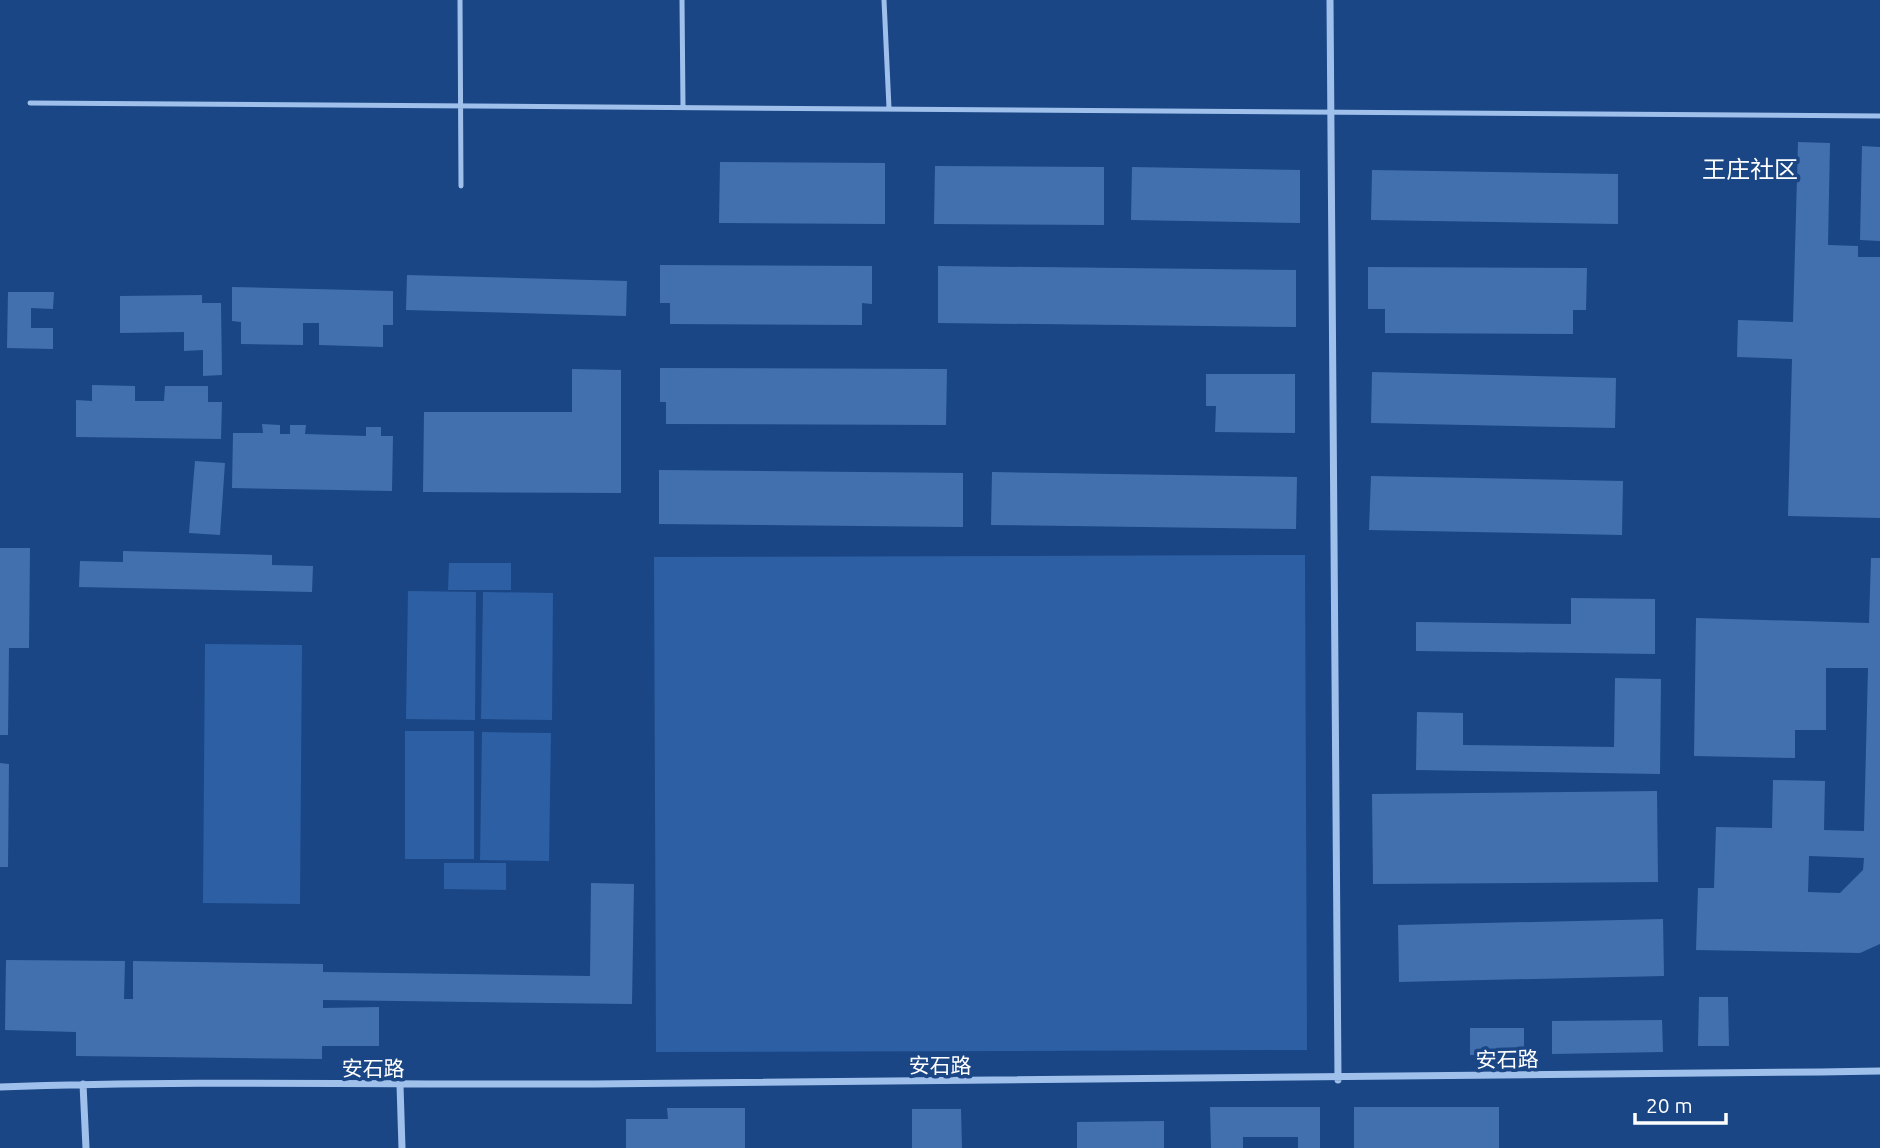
<svg xmlns="http://www.w3.org/2000/svg" width="1880" height="1148" font-family="Ubuntu,'Noto Sans SC',sans-serif">
  <rect width="100%" height="100%" fill="#1a4685"/>
  <path fill="#2d5fa4" d="M1305 555 1307 1050 656 1052 654 557Z
    M449 563H511V590H448Z
    M408 591 476 592 475 720 406 719Z
    M483 592 553 593 552 720 481 719Z
    M205 644 302 645 300 904 203 903Z
    M405 731H474V859H405Z
    M482 732 551 733 549 861 480 860Z
    M444 863H506V890L444 889Z"/>
  <path fill="#4270af" fill-rule="evenodd" d="M1798 142 1830 143 1828 245 1858 246V257H1880V518L1788 516 1792 359 1737 357 1738 320 1793 322Z
    M1862 146 1880 147V241L1860 240Z
    M720 162 885 163V224L719 223Z
    M935 166 1104 167V225L934 224Z
    M1132 167 1300 170V223L1131 220Z
    M1372 170 1618 174V224L1371 220Z
    M660 265 872 266V304L862 303V325L670 324V303H660Z
    M938 266 1296 270V327L938 323Z
    M1368 267 1587 268 1586 310H1573V334L1385 333V309H1368Z
    M407 275 627 281 626 316 406 310Z
    M232 287 393 291V325H383V347L319 345V323H303V345L241 344V322L232 321Z
    M8 292H54L53 309 31 308V328H53V349L7 348Z
    M202 295V303H221L222 375 203 376V350L184 351V332L120 333V296Z
    M660 368 947 369 946 425 666 424V402H660Z
    M572 369 621 370V493L423 492 424 412H572Z
    M1372 372 1616 378 1615 428 1371 423Z
    M1206 374H1295V433L1215 432 1216 406H1206Z
    M92 385 135 386V401H164L165 386H208V402H222L221 439 76 437V400L92 401Z
    M262 424 280 425V434H290V425H306L305 434 366 436V427H381V436H393L392 491 232 488 233 433H263Z
    M195 461 225 463 220 535 189 533Z
    M659 470 963 473V527L659 524Z
    M992 472 1297 477 1296 529 991 525Z
    M1371 476 1623 481 1622 535 1369 530Z
    M0 548H30L29 648H9L8 735H0Z
    M123 551 272 555V565L313 566 312 592 79 587 80 561 123 562Z
    M1871 558H1880V944L1860 953 1696 950 1698 888H1714L1716 827 1772 828 1773 780 1825 781 1824 830 1864 831 1868 668H1826V730H1795V758L1694 756 1696 618 1869 623ZM1809 856 1864 858 1863 870 1840 893 1808 892Z
    M1571 598 1655 599V654L1416 651V622L1571 624Z
    M1615 678 1661 679 1660 774 1416 770 1417 712 1463 713V745L1614 747Z
    M0 763 9 764 8 867H0Z
    M1657 791 1658 882 1373 884 1372 794Z
    M591 883 634 884 632 1004 323 1000V1008L379 1007V1046H322V1059L76 1056V1032L5 1030 6 960 125 961 124 999H133V961L323 964V972L590 976Z
    M1663 919 1664 976 1399 982 1398 925Z
    M1699 997H1728L1729 1046H1698Z
    M1662 1020 1663 1052 1552 1054V1021Z
    M1470 1028H1524V1055H1470Z
    M1210 1107H1320V1148H1298V1137H1243V1148H1211Z
    M1354 1107H1499V1148H1354Z
    M667 1108H745V1148H626V1119H668Z
    M912 1109H961L962 1148H912Z
    M1164 1121V1148H1077V1122Z"/>
  <g fill="none" stroke-linecap="round" stroke-linejoin="round">
    <path stroke="#a0c0ec" stroke-width="5" d="M460 0 461 186
      M682 0 683 107
      M884 0 889 108
      M30 103 1880 116"/>
    <path stroke="#a0c0ec" stroke-width="7" d="M1330 0 1338 1080
      M83 1084 86 1148
      M400 1085 402 1148
      M0 1087C198 1080 397 1085 595 1084 1024 1082 1452 1078 1880 1071"/>
  </g>
  <g text-anchor="middle" dominant-baseline="central" stroke-width="7" stroke-linejoin="round" paint-order="stroke">
    <g font-size="21" fill="#fff" stroke="#1a4685">
      <text transform="translate(1507 1059) rotate(-1)">安石路</text>
      <text x="940" y="1065">安石路</text>
      <text x="373" y="1068">安石路</text>
    </g>
    <g font-size="24" fill="#fff" stroke="#1a4685">
      <text x="1750" y="169">王庄社区</text>
    </g>
  </g>
  <path d="M1635 1113v10h91v-10" fill="none" stroke="#ffffff" stroke-width="3.5"/>
  <text x="1646" y="1113" font-size="21" fill="#ffffff" stroke="#1a4685" stroke-width="5" paint-order="stroke">20 m</text>
</svg>
